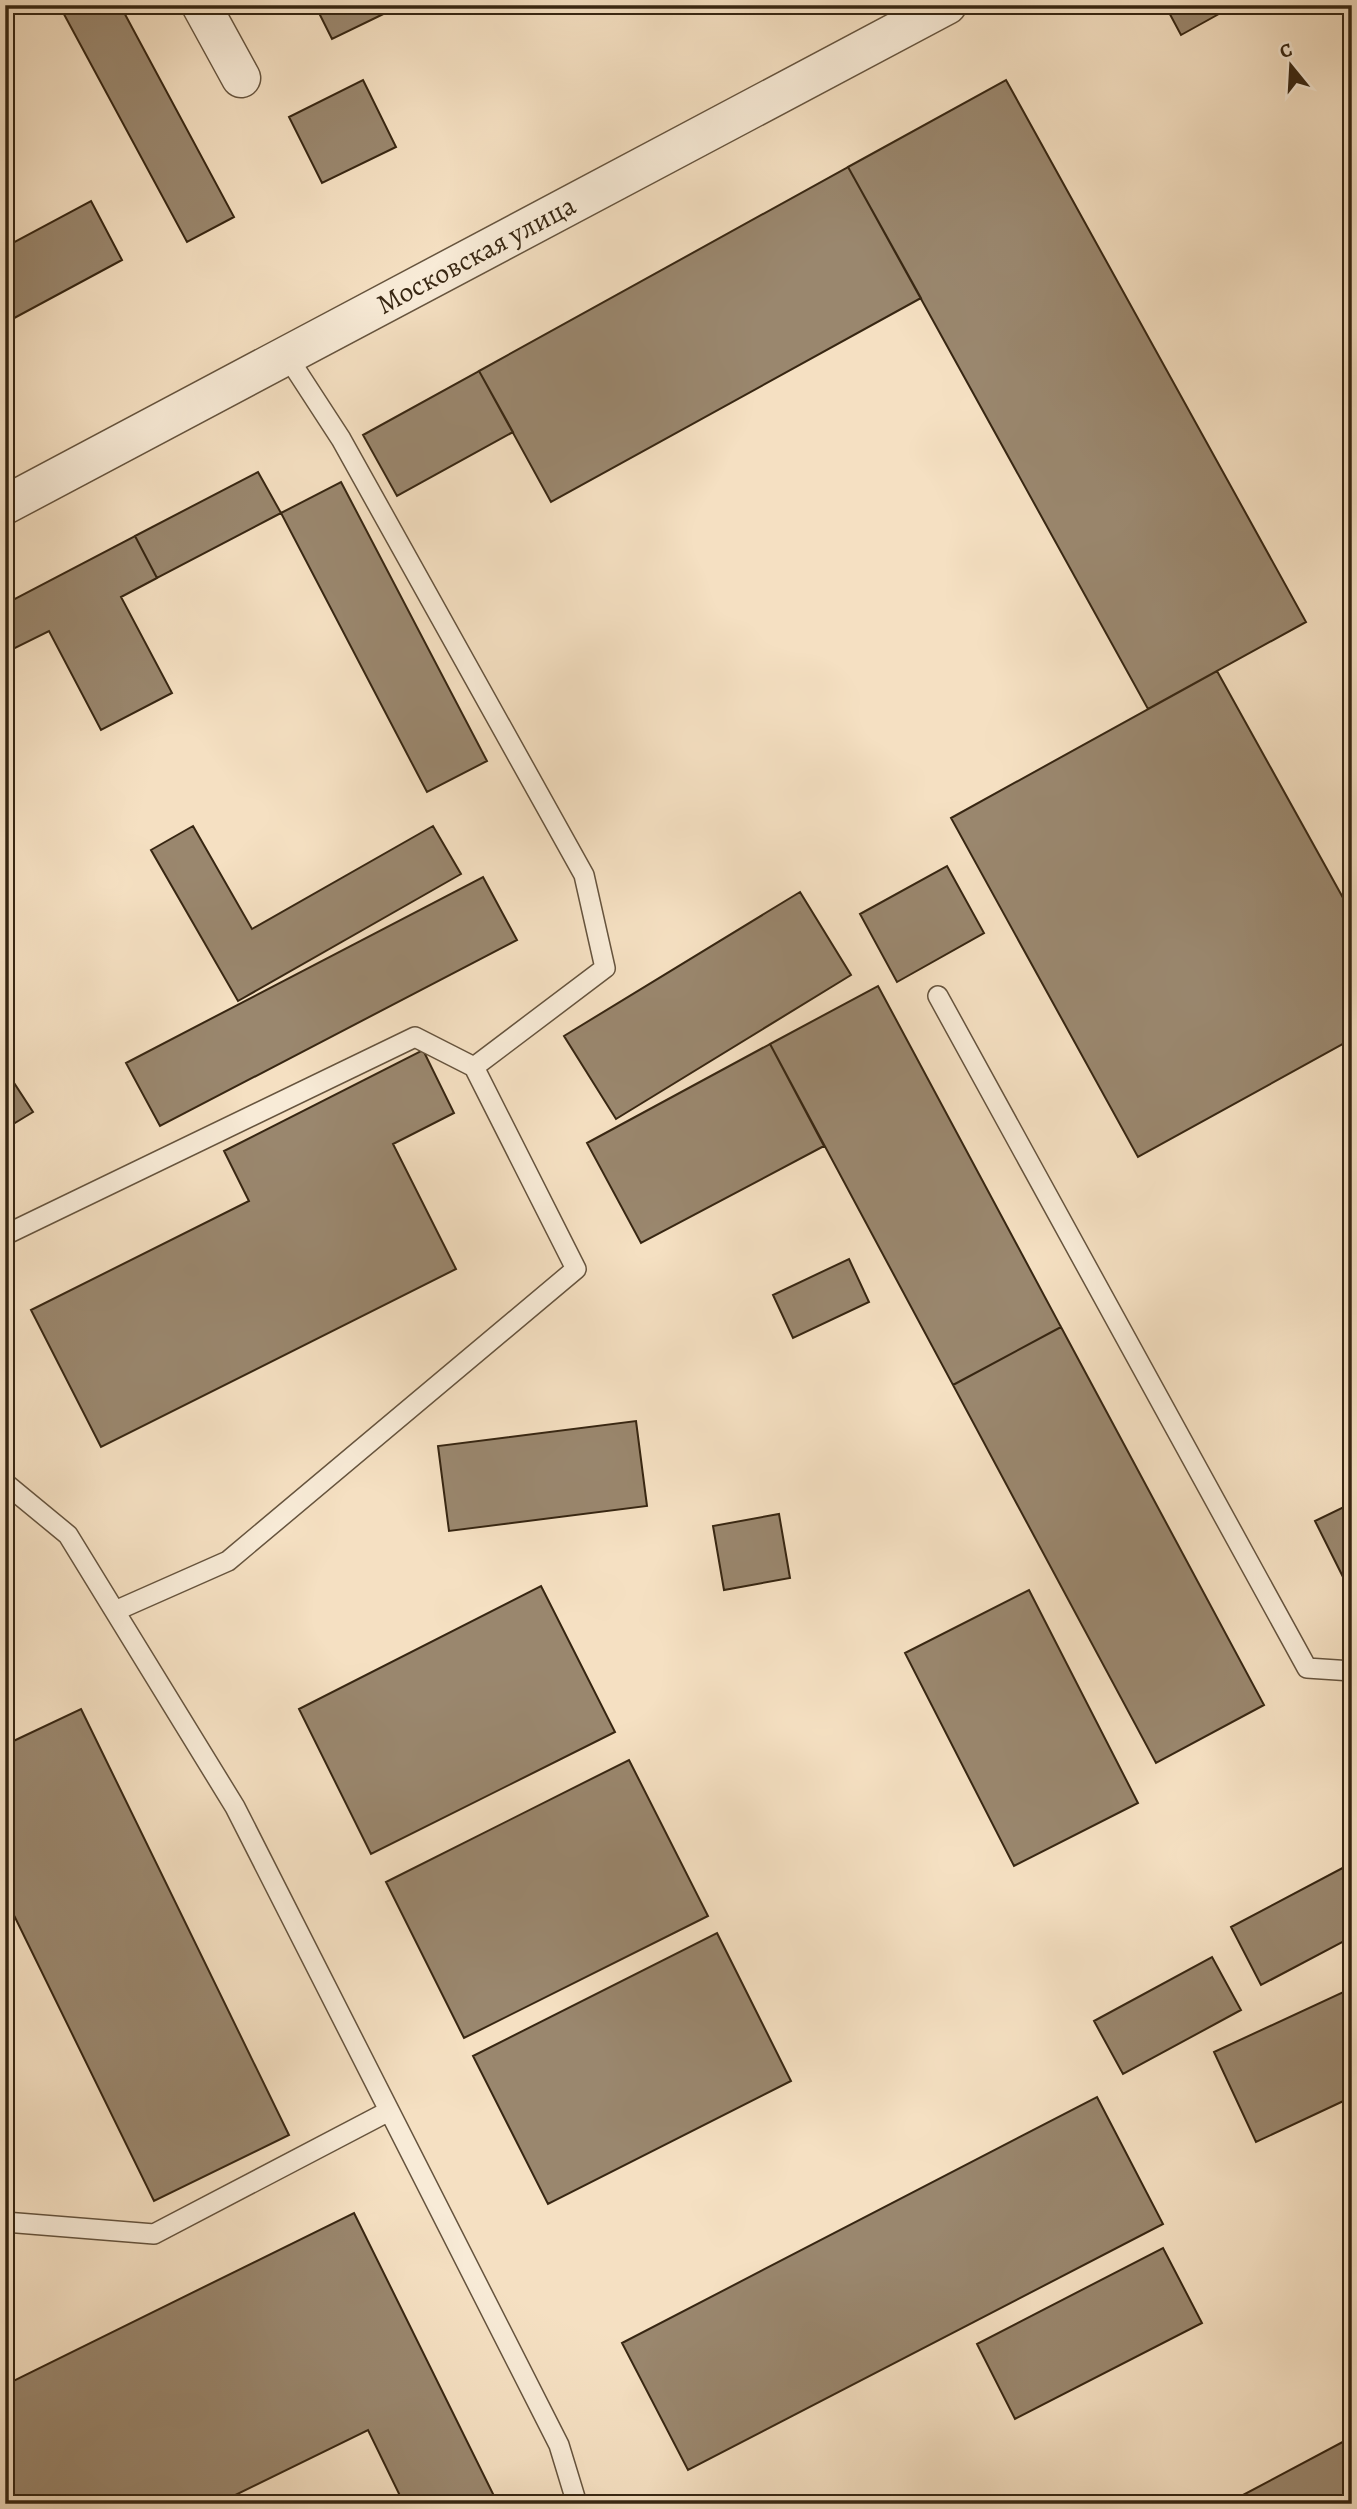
<svg xmlns="http://www.w3.org/2000/svg" width="1357" height="2509" font-family="Alegreya,serif">
  <rect width="100%" height="100%" fill="#f5e0c2"/>
  <filter id="stains"><feTurbulence type="fractalNoise" baseFrequency=".00286" numOctaves="4"/><feColorMatrix values="0 0 0 0 .2 0 0 0 0 .09 0 0 0 0 .02 0 0 0 .5 -.17"/></filter>
  <radialGradient id="worn" r=".72"><stop offset=".6" stop-color="#630" stop-opacity="0"/><stop offset="1" stop-color="#630" stop-opacity=".3"/></radialGradient>
  <path fill="#9a876e" stroke="#372612" stroke-width="2" d="M59 5H120L234 217 187 242Z
    M315 5H402L332 39Z
    M1165 5H1235L1181 35Z
    M363 80 396 147 322 183 289 117Z
    M1006 80 1306 622 1148 709 848 167Z
    M848 167 921 298 551 502 479 371Z
    M91 201 122 260 5 323V247Z
    M479 371 513 432 397 496 363 435Z
    M258 472 281 513 157 578 135 536Z
    M341 482 487 761 427 792 281 513Z
    M135 536 157 578 121 597 172 693 101 730 49 631 5 653V604Z
    M1217 671 1352 914V1039L1138 1157 951 818Z
    M193 826 252 929 433 826 461 874 238 1001 151 850Z
    M947 866 984 933 897 982 860 914Z
    M483 877 517 940 160 1126 126 1063Z
    M800 892 851 975 616 1119 564 1036Z
    M878 986 1061 1327 953 1385 770 1044Z
    M770 1044 824 1146 641 1243 587 1143Z
    M423 1050 454 1113 393 1144 456 1269 101 1447 31 1310 249 1201 224 1151Z
    M5 1069 33 1112 5 1129Z
    M849 1259 869 1302 793 1338 773 1295Z
    M1061 1327 1264 1705 1156 1763 953 1385Z
    M636 1421 647 1506 449 1531 438 1446Z
    M1352 1503V1595L1315 1521Z
    M779 1514 790 1578 724 1590 713 1526Z
    M541 1586 615 1732 371 1854 299 1709Z
    M1029 1590 1138 1803 1014 1866 905 1653Z
    M81 1709 289 2135 154 2201 5 1897V1745Z
    M629 1760 708 1916 464 2038 386 1882Z
    M1352 1863V1937L1261 1985 1231 1927Z
    M717 1933 791 2081 548 2204 473 2056Z
    M1212 1957 1241 2010 1123 2074 1094 2021Z
    M1352 1988V2097L1256 2142 1214 2052Z
    M1097 2097 1163 2224 688 2470 622 2343Z
    M354 2213 498 2504H404L368 2430 217 2504H5V2385Z
    M1163 2248 1202 2323 1015 2419 977 2344Z
    M1352 2437V2504H1226Z"/>
  <g fill="none" stroke-linecap="round" stroke-linejoin="round">
    <g stroke="#66543e" stroke-width="22">
      <path id="lane" d="M938 996 1307 1668 1352 1671
        M5 1235 415 1037 474 1067
        M5 1483 68 1535 235 1807 559 2445 577 2504
        M115 1611 228 1561 576 1269 474 1067 605 968 584 875 341 439 287 356
        M5 2222 154 2234 389 2111"/>
    </g>
    <g stroke="#66543e" stroke-width="41">
      <path id="street" d="M201 5 241 78
        M5 505 947 5"/>
    </g>
    <use href="#lane" stroke="#f8ebd7" stroke-width="19"/>
    <use href="#street" stroke="#f8ebd7" stroke-width="38"/>
  </g>
  <g text-anchor="middle" dominant-baseline="central" stroke-width="5" stroke-linejoin="round" paint-order="stroke">
    <g font-size="28" fill="#372612" stroke="#f8ebd7">
      <text transform="translate(476 255) rotate(-28)">Московская улица</text>
    </g>
  </g>
  <rect width="1357" height="2509" fill="none" stroke="#f5e0c2" stroke-width="28"/>
  <rect x="7" y="7" width="1343" height="2495" fill="none" stroke="#372612" stroke-width="3.5"/>
  <rect x="14" y="14" width="1329" height="2481" fill="none" stroke="#372612" stroke-width="2"/>
  <g transform="translate(1291 66) rotate(342)" stroke="#f8ebd7" stroke-width="5" paint-order="stroke">
  <path d="M0-5L12 26L0 18L-12 26Z" fill="#372612"/>
  <text y="-10" font-size="19" font-weight="bold" text-anchor="middle" fill="#372612">С</text>
  </g>
  <rect width="100%" height="100%" filter="url(#stains)"/>
  <rect width="100%" height="100%" fill="url(#worn)"/>
</svg>
